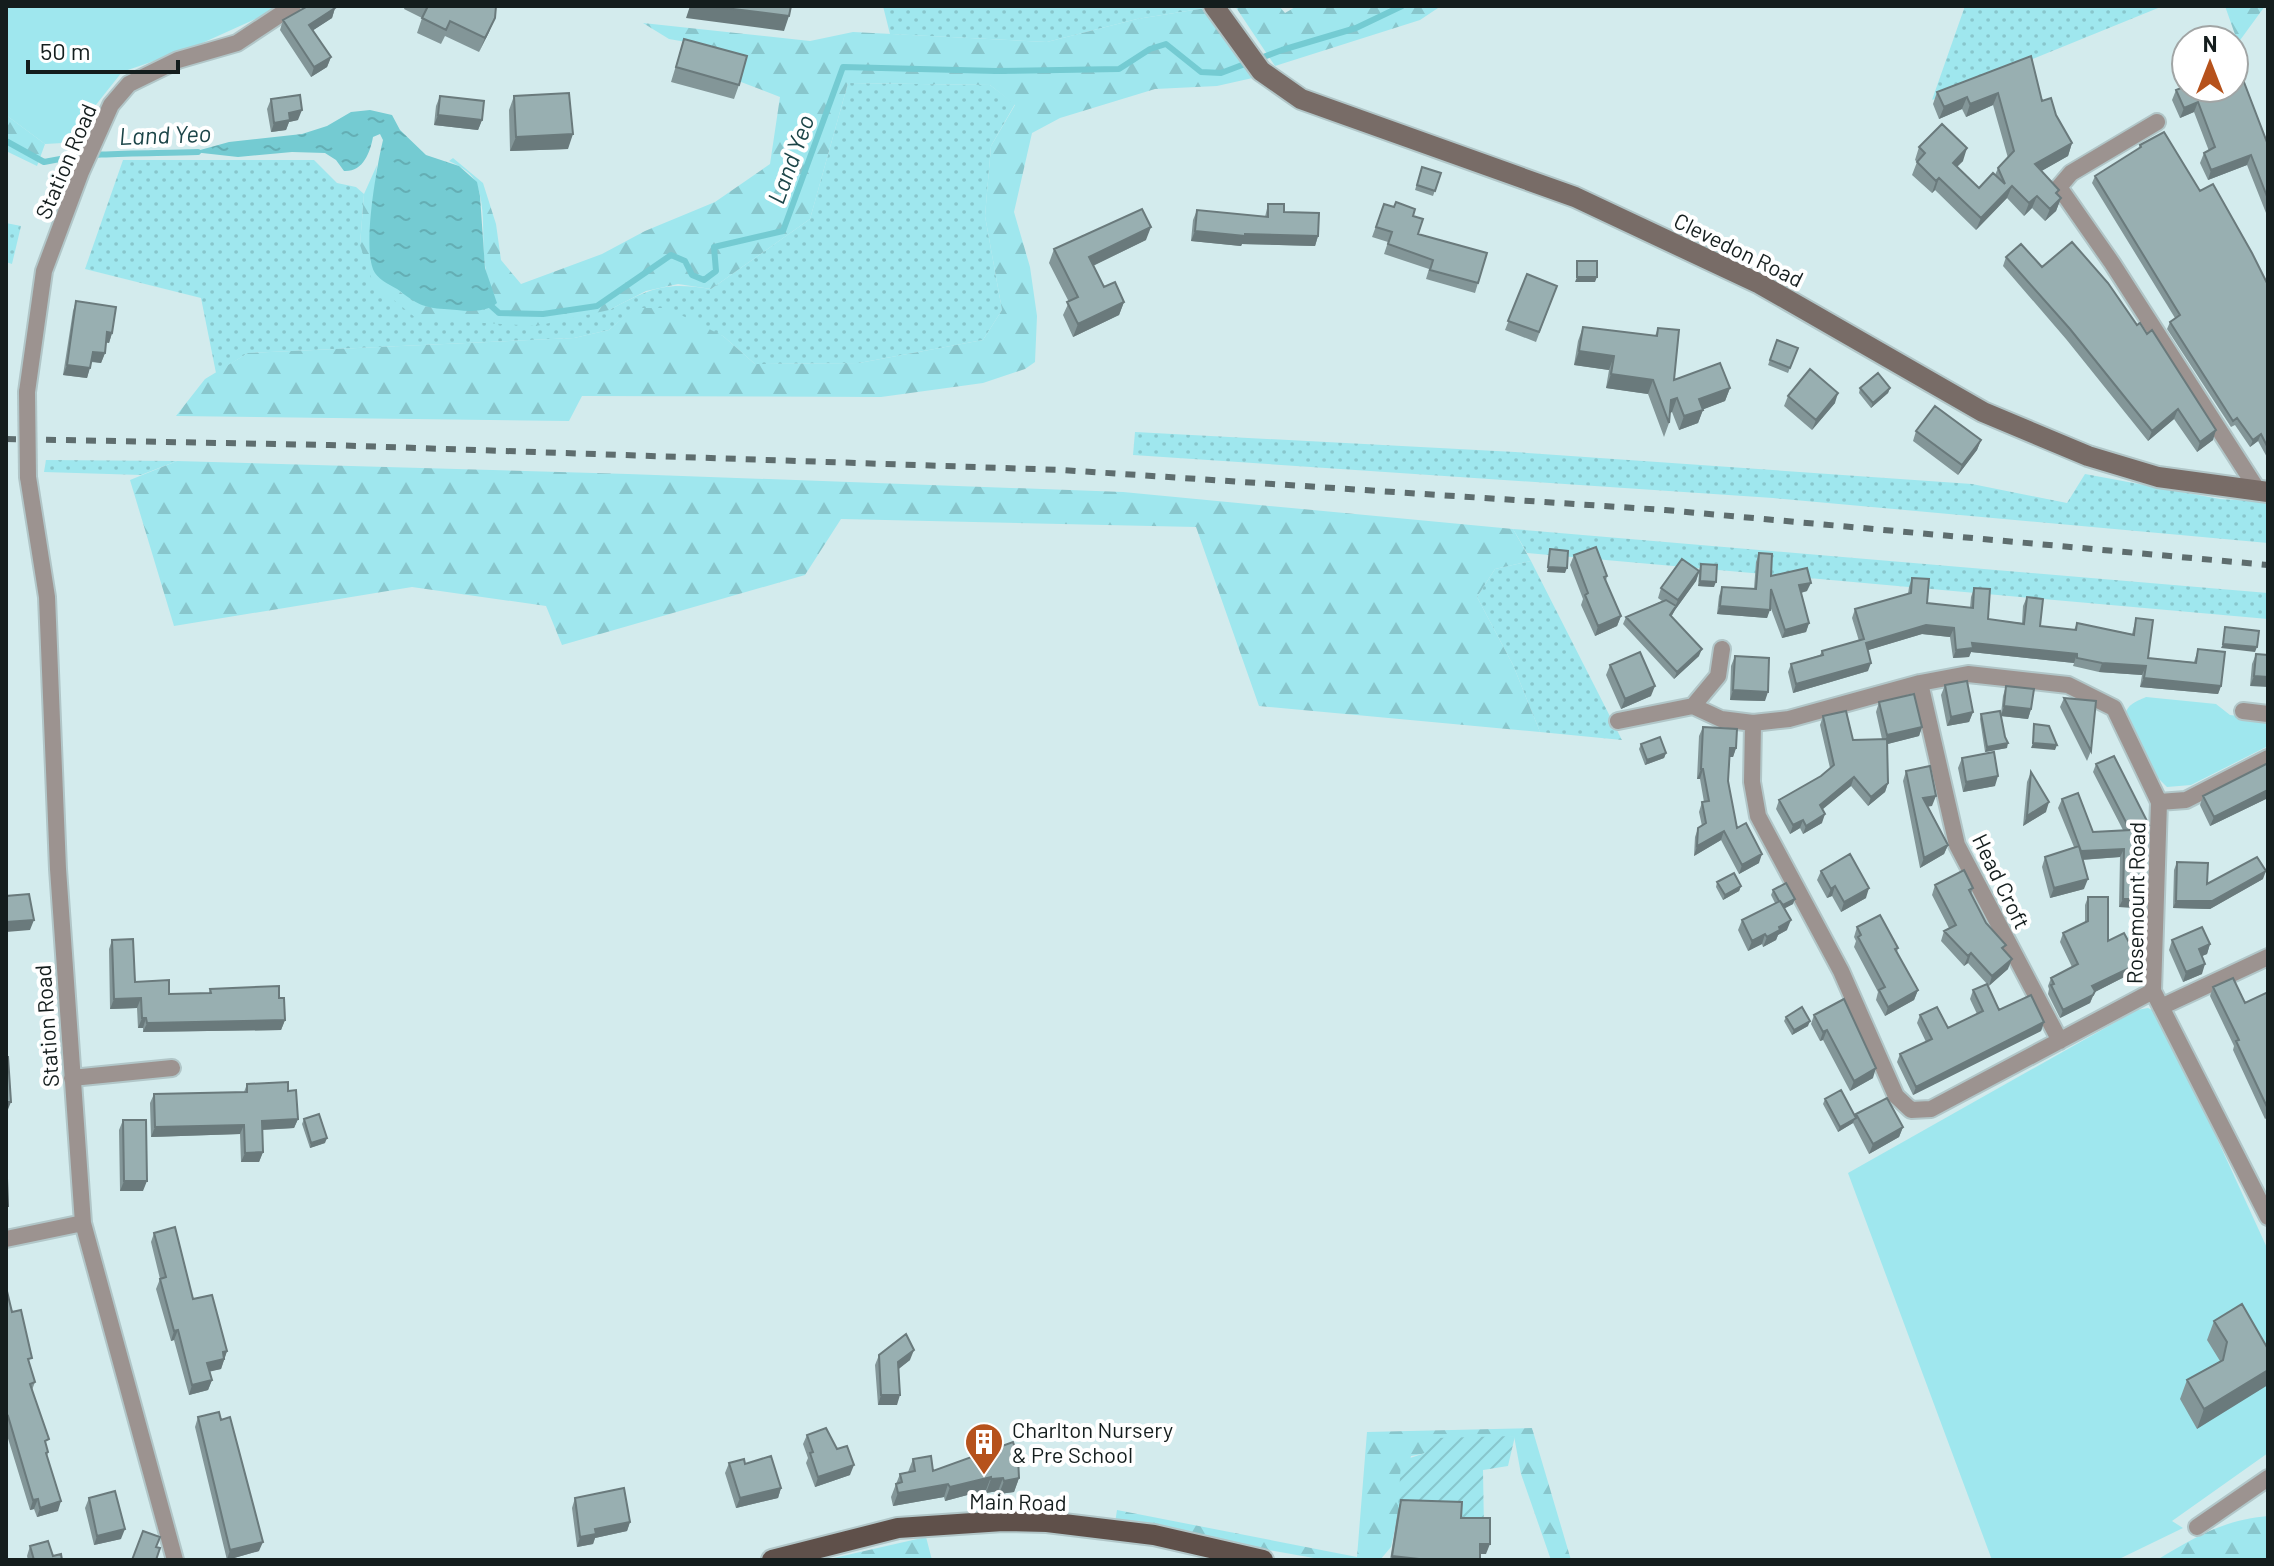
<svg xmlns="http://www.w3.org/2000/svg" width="2274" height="1566" font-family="Barlow,sans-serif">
  <defs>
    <pattern id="grass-dots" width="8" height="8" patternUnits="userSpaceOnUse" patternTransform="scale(2)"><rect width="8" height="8" fill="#9fe7ee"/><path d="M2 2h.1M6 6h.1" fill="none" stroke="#88c6cc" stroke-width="1.8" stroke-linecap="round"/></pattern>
    <pattern id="forest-firs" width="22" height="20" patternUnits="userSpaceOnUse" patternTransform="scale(2)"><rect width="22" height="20" fill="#9fe7ee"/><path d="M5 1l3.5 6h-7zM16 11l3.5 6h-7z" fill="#88c6cc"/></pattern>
    <pattern id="garden-furrows" width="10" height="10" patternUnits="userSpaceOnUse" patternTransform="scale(2)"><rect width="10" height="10" fill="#9fe7ee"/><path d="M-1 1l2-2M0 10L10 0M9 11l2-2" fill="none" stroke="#88c6cc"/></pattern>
    <pattern id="water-ripples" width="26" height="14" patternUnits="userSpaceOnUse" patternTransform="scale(2)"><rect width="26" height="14" fill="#74cbd2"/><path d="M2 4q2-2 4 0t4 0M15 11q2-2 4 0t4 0" fill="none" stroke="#64aeb4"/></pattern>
  </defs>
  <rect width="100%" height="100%" fill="#d3ebed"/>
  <path fill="url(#grass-dots)" d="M883 6H1204L1206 8 1137 19 1047 42 890 34Z
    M1965 6H2163L1932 100Z
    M848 83 990 85 1015 104 991 146 985 216 1002 310 983 340 859 363 755 364 723 336 635 308 609 330 574 338 248 353 216 373 201 298 85 269 123 160H314L337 183 356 187 364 194 360 245 609 310C650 289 663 281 711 289L810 219Z
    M6 223 21 226 12 264 6 262Z
    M1135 432 1515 452 1972 484 2067 503 2085 474 2220 499 2268 502V543L1773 498 1133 455Z
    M46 460 177 461 141 475 44 472Z
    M1513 529 2268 593V619L1527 553Z
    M1531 561 1622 740 1540 732 1513 665 1477 597 1495 569Z"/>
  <path fill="url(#forest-firs)" d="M1235 6H1279L1285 13 1297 6H1441L1420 20 1275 66Z
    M2225 6H2265L2238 43Z
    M1206 8 1257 77 1217 86 1155 89 1060 118 1032 133 1014 212 1030 267 1037 316 1035 362 1025 369 983 383 881 397 582 396 569 421 176 416 205 379 248 353 574 338 609 330 634 308H667L723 336 755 364 859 363 983 340 1002 310 985 216 991 146 1015 105 990 85 848 83 810 219 711 289 678 284 646 291 609 310 536 326 417 319 373 283 360 245 364 194 377 165 371 233 372 265 377 276 420 306 485 310 495 296C475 261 490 220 477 185 473 173 460 166 449 161L453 158 483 183 496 224 501 260 521 284 602 254 645 231 715 202 770 164 780 97 728 77 703 45 669 39 643 23 810 41 853 32 1047 42 1137 19Z
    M6 115 45 144 37 166 6 151Z
    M177 461 628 474 1123 492 1513 529 1531 561 1495 569 1477 597 1513 665 1540 732 1259 706 1196 527 841 519 805 575 562 645 546 606 412 587 174 626 130 480Z
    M1532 1428 1571 1560H1551L1521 1474 1514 1436 1411 1456 1391 1547 1380 1560H1325L1115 1523 1117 1510 1357 1557 1367 1432Z
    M2268 1516V1560H2157C2195 1537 2223 1520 2268 1516Z
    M926 1537 932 1560H825Z"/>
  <path fill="#9fe7ee" d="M6 6H276L260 17 189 49 122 72 95 106 80 142 45 144 6 115Z
    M2146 697 2216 704 2230 715 2263 719 2268 723V746L2191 785 2167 787 2157 777 2125 719C2125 705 2135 702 2146 697Z
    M2148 1008 2160 1014 2268 1250V1453L2172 1521 2183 1528 2117 1560H1992L1848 1173 2137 1010Z"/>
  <path fill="url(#garden-furrows)" d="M1515 1436 1508 1466 1483 1470 1484 1528 1398 1510 1401 1461 1425 1453 1435 1438Z"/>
  <path fill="url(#water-ripples)" d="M370 110 392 115 400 130 426 155 459 166 477 182 480 196 485 268 497 303C483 315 461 310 444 309 424 308 415 303 400 291 393 286 380 281 375 273 361 252 377 165 383 140L380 134 373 137C370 153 363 172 344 171L336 160 325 153 292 152 238 157 193 152 229 142 302 134 327 126 351 112Z"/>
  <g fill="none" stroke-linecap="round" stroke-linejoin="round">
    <path stroke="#74cbd2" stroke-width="6" d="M6 141 44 162C97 151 145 154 198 152
      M489 304 499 313 543 314 597 306 671 255 685 261 692 275 704 280 716 271 714 247 783 231 843 67 996 71 1119 69 1150 49 1166 44 1201 72 1221 73 1282 50 1356 28 1402 6"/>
    <g stroke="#b1c6c8" stroke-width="20">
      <path id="minor" d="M2157 122 2071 173 2059 187 2112 263 2259 492
        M27 392 44 271 81 172 111 105 129 84 178 60 237 43 293 6
        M28 477 47 597 58 869 83 1223 175 1560
        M1920 683 1957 845 2060 1041
        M1693 706 1718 676 1722 649
        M2243 711 2268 714
        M1618 721 1693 706 1721 719 1753 723 1752 782 1758 816 1841 971 1896 1096 1911 1110 1931 1109 2153 991
        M1753 723 1789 719 1920 683 1968 674 2068 685 2114 708 2159 802 2153 991 2268 1217
        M2159 802 2186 800 2268 758
        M2161 1007 2268 957
        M72 1078 172 1068
        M6 1239 83 1223
        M2197 1527 2268 1478"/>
    </g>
    <g stroke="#b1c6c8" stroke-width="24">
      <path id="secondary" d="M1214 6 1261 71 1301 99 1575 197 1760 284 1983 412 2088 456 2158 477 2268 492"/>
    </g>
    <g stroke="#b1c6c8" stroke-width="24">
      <path id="primary" d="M772 1560 898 1528 1003 1521 1047 1522 1154 1535 1263 1560"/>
    </g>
    <use href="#minor" stroke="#9c9390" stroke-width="16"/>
    <use href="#secondary" stroke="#786c67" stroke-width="20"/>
    <use href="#primary" stroke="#5f504a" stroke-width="20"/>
    <path stroke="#5e6d6e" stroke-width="6" stroke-dasharray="10 10" stroke-linecap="butt" d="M6 439 329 445 1062 470 1665 510 2268 565"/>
    <g stroke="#b1c6c8" stroke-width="20" stroke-linecap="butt">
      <path id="minor-bridge" d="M27 392 28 477"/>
    </g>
    <use href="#minor-bridge" stroke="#9c9390" stroke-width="16"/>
  </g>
  <path fill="#839698" d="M405 6H496L489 32 479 52 445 36 441 44 417 33 422 18 404 9Z
    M335 8 332 18 313 30 331 57 327 67 311 77 280 30 283 20Z
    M684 39 739 85 734 99 671 82Z
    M2031 56 2042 101 2056 115 2072 143 2068 156 2041 171 2061 198 2056 211 2045 221 2032 208 2024 216 2007 198 1976 230 1935 190 1932 193 1912 175 1917 162 1915 160 1919 147 1963 161 1957 167 1979 188 1995 175 1998 168 2008 158 1993 105 1966 117 1962 109 1939 119 1933 104 1937 92Z
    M2186 86 2268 145V218L2247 165 2208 180 2200 163 2204 153 2209 151 2194 112 2180 118 2172 100 2176 90Z
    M440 96 482 120 478 130 434 125 436 106Z
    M514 96 568 149 510 151 509 110Z
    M271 99 298 120 289 122 286 130 271 132 267 109Z
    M2140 145 2200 191 2268 285V459L2258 441 2250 447 2235 425 2231 427 2167 329 2170 322 2175 318 2092 183 2095 176 2138 149Z
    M1422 167 1441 173 1433 196 1415 190Z
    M1268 204 1284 212 1318 236 1315 246 1242 244 1241 246 1191 241 1193 220 1197 210 1265 217Z
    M1384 204 1413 216 1418 234 1478 283 1475 293 1426 279 1429 269 1384 254 1388 242 1372 237Z
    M1146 240 1093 266 1104 287 1124 302 1119 315 1073 337 1063 315 1069 302 1049 263 1054 249Z
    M2006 257 2213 440 2197 452 2174 419 2148 441 2066 339 2003 266Z
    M1527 274 1557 286 1536 342 1505 330Z
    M76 301 112 333 109 343 106 342 105 353 101 363 91 362 87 378 63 375 73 311Z
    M1583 327 1655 336 1658 328 1674 380 1730 388 1725 401 1703 409 1698 423 1679 430 1672 412 1670 413 1669 423 1664 437 1648 394 1606 388 1609 370 1574 365 1578 341Z
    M1777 340 1798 348 1788 373 1768 365Z
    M1860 388H1890L1888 393 1871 408 1859 393Z
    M1788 396 1835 403 1812 430 1784 406Z
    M1916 431 1981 440 1977 450 1958 475 1913 441Z
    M1759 553 1771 576 1807 591 1801 593 1809 623 1806 632 1782 638 1770 606 1767 618 1717 614 1719 596 1722 587 1754 589 1756 562Z
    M1574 555 1607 576 1606 581 1621 616 1617 626 1595 636 1581 605 1583 599 1570 565Z
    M1701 564 1714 587 1698 586 1699 573 1696 581 1675 610 1671 617 1699 656 1674 679 1623 624 1626 617 1662 601 1658 598 1661 588 1699 571Z
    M1912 578 1927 603 1970 608 1971 597 1974 588 1988 619 2022 623 2023 606 2027 597 2040 626 2074 630 2077 623 2132 634 2136 618 2148 658 2194 662 2198 649 2221 686 2218 694 2140 687 2142 675 2099 672 2073 666 2074 663 1971 652 1969 657 1953 658 1950 637 1922 634 1868 650V671L1793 693 1788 672 1791 664 1820 655 1822 651 1859 641 1852 618 1855 609 1908 594 1909 587Z
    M2256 654 2268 655 2250 686 2252 664Z
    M1735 656 1765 701 1730 700 1731 666Z
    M1610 665 1651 696 1621 709 1606 675Z
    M1945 685 1973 712 1969 722 1947 726 1941 695Z
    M2006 686 2031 709 2028 719 2001 716 2007 748 1985 752 1980 719 1981 714H2001L2003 696Z
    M2064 698 2091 751 2087 761 2060 707Z
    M1879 702 1922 727 1919 736 1887 744 1888 783 1885 792 1868 806 1851 786 1822 809V823L1803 834 1800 828 1790 834 1776 809 1779 800 1821 776 1830 768 1820 725 1823 716 1853 740 1882 739 1876 712Z
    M1703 727 1736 748 1733 757H1730L1728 781 1737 828 1759 863 1739 874 1721 840 1694 856 1695 837 1698 828 1702 826 1699 812 1702 802H1704L1700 779H1697L1699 736Z
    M1641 744 1666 753 1664 758 1645 765 1639 749Z
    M1962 758 1995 786 1963 792 1958 768Z
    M2268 763V798L2210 826 2200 805 2203 796Z
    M2096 764 2145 833 2143 834 2142 899 2139 908 2119 907 2120 857 2082 860 2084 889 2050 898 2042 867 2045 857 2074 847 2058 808 2062 799 2093 832 2123 830 2093 772Z
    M1906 771 1932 806H1928L1948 845 1944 854 1920 868 1903 781Z
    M2031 772 2046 812 2023 826 2027 782Z
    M2177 862 2207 884 2263 879 2210 909 2173 908 2174 870Z
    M1821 871 1866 898 1841 912 1832 896 1827 898 1817 880Z
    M1717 882 1741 886 1739 891 1723 900 1716 887Z
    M1935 885 1973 888 1971 894 1986 923 2004 950 2008 969 1988 986 1999 1010 2044 1022 2041 1031 1913 1095 1897 1062 1900 1054 1926 1042 1917 1023 1920 1015 1948 1028 1977 1014 1970 999 1973 990 1987 984 1968 963 1964 966 1941 941 1944 931 1949 928 1932 895Z
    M1773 890 1793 904 1784 908 1787 930 1778 935 1776 940 1763 947 1762 944 1748 951 1738 930 1742 920 1775 903 1771 895Z
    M2088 897 2108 941 2136 971 2095 992 2090 1003 2060 1018 2048 994 2049 989 2048 986 2051 978 2072 967 2060 942 2063 933 2085 923V905Z
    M1857 927 1898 948 1897 952 1918 990 1914 1000 1885 1016 1876 1000 1878 992 1854 947 1856 941 1854 937Z
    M112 940 135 982 169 994 209 993 210 989 279 998 285 1020 281 1030 143 1032V1028H138L137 1008 110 1009 109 949Z
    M2172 940 2210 944 2207 954 2202 956V974L2183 982 2169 950Z
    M2213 987 2245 1003 2268 992V1117L2265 1119 2233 1050 2234 1046 2210 996Z
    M1814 1015 1873 1078 1850 1091 1823 1040 1820 1041 1811 1024Z
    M1786 1017 1808 1026 1792 1035 1784 1021Z
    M247 1084 288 1091 298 1119 294 1128 262 1130 263 1152 259 1162H241L240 1134 151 1137 150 1103 154 1094 244 1092Z
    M1825 1099 1855 1117 1856 1114 1903 1127 1899 1137 1869 1154 1853 1123 1838 1132 1823 1104Z
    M304 1119 325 1143 310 1148 302 1124Z
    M123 1120 143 1191H120L119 1130Z
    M154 1233 193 1299 227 1351 221 1369 210 1371 212 1380 208 1390 189 1395 174 1340 171 1341 156 1289 160 1279 151 1242Z
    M6 1287 12 1312 35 1382 32 1390 48 1452 47 1456 58 1511 37 1517 34 1509 30 1510 6 1432Z
    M2214 1321 2268 1349 2197 1429 2180 1399 2187 1380 2220 1361 2207 1340Z
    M879 1355 910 1360 899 1368 897 1405H878L875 1365Z
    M198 1417 259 1551 227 1560 195 1427Z
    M807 1435 850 1475 815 1487 806 1463 808 1458 803 1444Z
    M913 1459 933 1471 1019 1478 1014 1492 999 1494 998 1491 986 1493V1490L945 1501 944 1497 893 1506 891 1497 896 1484 900 1474 908 1472Z
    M729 1463 745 1464 781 1488 778 1498 736 1508 725 1473Z
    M89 1498 121 1539 94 1545 85 1508Z
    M575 1498 630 1522 627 1531 595 1538 593 1544 577 1547 572 1508Z
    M1401 1500 1461 1518 1486 1554H1480V1560H1390L1398 1510Z
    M30 1546 53 1556 62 1560H28L27 1556Z"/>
  <path fill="#6a7a7c" d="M690 6H709L789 16 784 31 686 18Z
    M335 8 332 18 306 35 309 25Z
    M495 18 489 32 479 52 485 38Z
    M331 57 327 67 311 77 314 67Z
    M1998 93 1993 105 1966 117 1970 104Z
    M1967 97 1962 109 1939 119 1944 107Z
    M2198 102 2194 112 2180 118 2184 108Z
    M302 110 298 120 289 122 286 130 271 132 274 123 289 113Z
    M438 115 482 120 478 130 434 125Z
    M573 134 568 149 510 151 516 137Z
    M2072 143 2068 156 2031 177 2035 164Z
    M1967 148 1963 161 1948 175 1953 163Z
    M2251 155 2247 165 2208 180 2211 170Z
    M1939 178 1935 190 1932 193 1936 181Z
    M2012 186 2007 198 1976 230 1981 218Z
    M2037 196 2032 208 2024 216 2029 203Z
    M2061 198 2056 211 2045 221 2050 209Z
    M1151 227 1146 240 1084 270 1089 257Z
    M1195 231 1245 234 1318 236 1315 246 1242 244 1241 246 1191 241Z
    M1577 277H1597L1595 282H1575Z
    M1124 302 1119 315 1073 337 1078 324Z
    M107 332 112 333 109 343 104 342Z
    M1579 351 1614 356 1609 370 1574 365Z
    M93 352 105 353 101 363 89 361Z
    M67 365 90 368 87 378 63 375Z
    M1611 374 1653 380 1648 394 1606 388Z
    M1730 388 1725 401 1694 413 1699 399Z
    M1890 388 1888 393 1871 408 1873 403Z
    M1838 393 1835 403 1812 430 1816 420Z
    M1677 398 1672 412 1666 414 1671 400Z
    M2178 409 2174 419 2148 441 2152 431Z
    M1703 410 1698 423 1679 430 1684 416Z
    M2216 430 2213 440 2197 452 2200 442Z
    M2261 434 2258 441 2250 447 2253 440Z
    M1981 440 1977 450 1958 475 1962 465Z
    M1548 567 1567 568 1565 573 1547 572Z
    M1699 571 1696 581 1675 610 1668 622 1678 600Z
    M1700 581 1716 582 1714 587 1698 586Z
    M1811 583 1807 591 1796 594 1799 585Z
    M1720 606 1770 610 1767 618 1717 614Z
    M1621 616 1617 626 1595 636 1598 626Z
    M1809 623 1806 632 1782 638 1785 630Z
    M1926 625 1954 628 1950 637 1922 634 1862 652 1866 643Z
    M1972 643 2077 654 2074 663 1971 652 1969 657 1953 658 1956 650Z
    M2223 644 2257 647 2255 652 2221 648Z
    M1702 649 1699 656 1674 679 1677 672Z
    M1871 663 1868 671 1793 693 1796 684Z
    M2102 663 2146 666 2142 675 2099 672Z
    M2254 676 2268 677V687L2250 686Z
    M2144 678 2221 686 2218 694 2140 687Z
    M1655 686 1651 696 1621 709 1625 699Z
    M1733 690 1768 692 1765 701 1730 700Z
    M2004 706 2031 709 2028 719 2001 716Z
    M1973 712 1969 722 1947 726 1951 717Z
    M1922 727 1919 736 1884 745 1887 735Z
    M2008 743 2007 748 1985 752 1987 747Z
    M2033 743 2057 745 2055 750 2031 748Z
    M1730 748H1736L1733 757H1727Z
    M1666 753 1664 758 1645 765 1647 760Z
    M1701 769H1703L1700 779H1697Z
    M1998 776 1995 786 1963 792 1966 782Z
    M1854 777 1851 786 1817 814 1820 805Z
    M1888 783 1885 792 1868 806 1871 797Z
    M2268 790V798L2210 826 2214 817Z
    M1936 796 1932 806 1920 808 1923 798Z
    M2049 802 2046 812 2023 826 2027 816Z
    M1825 814 1822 823 1803 834 1806 826Z
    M1803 820 1800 828 1790 834 1793 825Z
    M1724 831 1721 840 1694 856 1697 846Z
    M1948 845 1944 854 1920 868 1924 858Z
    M2124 849 2120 857 2078 860 2081 851Z
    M1762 854 1759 863 1739 874 1742 865Z
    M2266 871 2263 879 2210 909 2173 908 2176 901Z
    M2088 879 2084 889 2050 898 2054 888Z
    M1741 886 1739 891 1723 900 1725 895Z
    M1835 886 1832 896 1827 898 1831 889Z
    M1869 888 1866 898 1841 912 1844 902Z
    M1795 899 1793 904 1780 911 1781 906Z
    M2123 899H2142L2139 908 2119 907Z
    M34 920 30 930 6 932V922Z
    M1791 920 1787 930 1778 935 1776 940 1763 947 1767 937 1779 927Z
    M1765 934 1762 944 1748 951 1752 941Z
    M2210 944 2207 954 2195 959 2199 949Z
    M1971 953 1968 963 1964 966 1968 956Z
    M2012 959 2008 969 1989 986 1992 976Z
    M2140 963 2136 971 2089 995 2092 986Z
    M2205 964 2202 974 2183 982 2186 972Z
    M1918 990 1914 1000 1885 1016 1888 1007Z
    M2093 995 2090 1003 2060 1018 2063 1010Z
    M141 998 137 1008 110 1009 114 999Z
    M142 1018H146L143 1028H138Z
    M285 1020 281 1030 143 1032 147 1023Z
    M1810 1021 1808 1026 1792 1035 1794 1030Z
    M2044 1022 2041 1031 1913 1095 1916 1087Z
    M1827 1030 1823 1040 1820 1041 1823 1032Z
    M1876 1068 1873 1078 1850 1091 1854 1081Z
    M6 1102H11L7 1112H6Z
    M1855 1118 1853 1123 1838 1132 1840 1127Z
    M298 1119 294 1128 258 1130 262 1121Z
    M244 1125 240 1134 151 1137 155 1127Z
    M1903 1127 1899 1137 1869 1154 1873 1144Z
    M327 1138 325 1143 310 1148 311 1143Z
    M263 1152 259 1162H241L245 1153Z
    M124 1181H147L143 1191H120Z
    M178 1330 174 1340 171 1341 174 1331Z
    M914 1350 910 1360 895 1372 898 1362Z
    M227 1351 221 1369 204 1373 207 1363 223 1352Z
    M2268 1370V1385L2197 1429 2204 1409Z
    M212 1380 208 1390 189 1395 192 1385Z
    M881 1395H900L897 1405H878Z
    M854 1465 850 1475 815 1487 818 1477Z
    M991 1477 986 1490 945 1501 950 1487Z
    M1003 1478 998 1491 986 1493 991 1479Z
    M1019 1478 1014 1492 999 1494 1004 1481Z
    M948 1484 944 1497 893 1506 898 1493Z
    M781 1488 778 1498 736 1508 740 1498Z
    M38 1499 34 1509 30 1510 33 1500Z
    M61 1501 58 1511 37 1517 40 1508Z
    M630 1522 627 1531 595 1538 593 1544 577 1547 580 1537 595 1529Z
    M125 1529 121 1539 94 1545 97 1536Z
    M263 1542 259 1551 227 1560 230 1550Z
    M1480 1544H1490L1486 1554H1476Z
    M1392 1556 1428 1560H1391Z"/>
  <path fill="#98afb1" stroke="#6a7a7c" stroke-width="2" d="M308 6H334L335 8 309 25 331 57 314 67 283 20Z
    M428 6H496L495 18 485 38 450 21 446 30 422 18Z
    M709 6H791L789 16Z
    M684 39 747 56 739 85 676 67Z
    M2031 56 2042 101 2051 98 2056 115 2072 143 2035 164 2059 190 2056 193 2061 198 2050 209 2037 196 2029 203 2012 186 1981 218 1939 178 1936 181 1917 162 1925 153 1919 147 1942 124 1967 148 1953 163 1979 188 1993 173 2005 184 1998 168 2014 151 1998 93 1970 104 1967 97 1944 107 1937 92Z
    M2234 56 2268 145V199L2251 155 2211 170 2204 153 2215 147 2198 102 2184 108 2176 90 2186 86V88H2234Z
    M569 93 573 134 516 137 514 96Z
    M300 95 302 110 289 113 290 120 274 123 271 99Z
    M440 96 484 101 482 120 438 115Z
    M2164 132 2200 191 2213 184 2252 253 2268 285V448L2261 434 2253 440 2237 418 2233 421 2170 322 2180 315 2095 176 2141 147 2140 145Z
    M1422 167 1441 173 1435 191 1417 185Z
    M1396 202 1415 209 1413 216 1423 219 1418 234 1487 253 1478 283 1430 270 1433 260 1388 244 1392 232 1376 227 1384 204 1394 207Z
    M1268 204H1284V212L1319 213 1318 236 1245 234V236L1195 231 1197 210 1268 217Z
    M1142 209 1151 227 1089 257 1104 287 1115 282 1124 302 1078 324 1067 302 1078 297 1054 249Z
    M2072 242 2108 283 2137 325 2140 323 2147 334 2152 330 2216 430 2200 442 2178 409 2152 431 2070 329 2006 257 2021 244 2042 267Z
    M1577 261H1597V277H1577Z
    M1527 274 1557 286 1539 332 1508 321Z
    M76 301 116 307 112 333 107 332 105 353 93 352 90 368 67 365Z
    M1583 327 1657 336 1658 328 1679 330 1674 380 1720 363 1730 388 1699 399 1703 410 1684 416 1677 398 1671 400 1669 423 1653 380 1611 374 1614 356 1579 351Z
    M1777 340 1798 348 1790 368 1770 360Z
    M1810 369 1838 393 1816 420 1788 396Z
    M1878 373 1890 388 1873 403 1860 388Z
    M1935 406 1981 440 1962 465 1916 431Z
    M1596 547 1607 576 1604 577 1621 616 1598 626 1585 595 1588 593 1574 555Z
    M1550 549 1568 551 1567 568 1548 567Z
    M1759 553 1772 554 1771 576 1807 568 1811 583 1799 585 1809 623 1785 630 1771 589 1770 610 1720 606 1722 587 1756 589Z
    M1682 559 1699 571 1678 600 1661 588Z
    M1701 564 1717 565 1716 582 1700 581Z
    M1912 578 1929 579 1927 603 1973 608 1974 588 1990 589 1988 619 2024 624 2027 597 2043 599 2040 626 2076 630 2077 623 2134 635 2136 618 2153 620 2148 658 2196 663 2198 649 2225 652 2221 686 2144 678 2146 666 2102 663 2077 658V654L1972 643 1973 648 1956 650 1954 628 1926 625 1866 643 1871 663 1796 684 1791 664 1823 655 1822 651 1864 639 1855 609 1911 593Z
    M1666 600 1676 606 1670 615 1702 649 1677 672 1626 617Z
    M2225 627 2259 631 2257 647 2223 644Z
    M1640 652 1655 686 1625 699 1610 665Z
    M2256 654 2268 655V677L2254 676Z
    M1735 656 1769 658 1768 692 1733 690Z
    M1967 681 1973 712 1951 717 1945 685Z
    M2006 686 2034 689 2031 709 2004 706Z
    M1914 694 1922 727 1887 735 1879 702Z
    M2064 698 2096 701 2091 751Z
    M1846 711 1853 740 1887 739 1888 783 1871 797 1854 777 1820 805 1825 814 1806 826 1803 820 1793 825 1779 800 1821 776 1834 765 1823 716Z
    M2000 711 2005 737 2008 743 1987 747 1981 714Z
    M2034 724 2049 726 2057 745 2033 743Z
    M1703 727 1737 729 1736 748H1730L1728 781 1737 828 1746 823 1762 854 1742 865 1724 831 1697 846 1698 828 1706 823 1702 802 1709 801 1703 769H1701Z
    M1660 737 1666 753 1647 760 1641 744Z
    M1994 752 1998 776 1966 782 1962 758Z
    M2114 756 2149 825 2144 827 2142 899H2123L2124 849 2081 851 2062 799 2078 793 2093 832 2130 830 2096 764Z
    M2268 763V790L2214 817 2203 796Z
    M1930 766 1936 796 1923 798 1948 845 1924 858 1906 771Z
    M2031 772 2049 802 2027 816Z
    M2079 846 2088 879 2054 888 2045 857Z
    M1850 854 1869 888 1844 902 1835 886 1831 889 1821 871Z
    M2257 857 2266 871 2212 901H2176L2177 862 2208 863 2207 884Z
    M1964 870 1973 888 1969 890 1986 923 2006 945 2002 948 2012 959 1992 976 1971 953 1968 956 1944 931 1956 925 1935 885Z
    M1734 873 1741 886 1725 895 1717 882Z
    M1786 883 1795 899 1783 905 1780 901H1779L1773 890Z
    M29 894 34 920 6 922V896Z
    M2088 897H2108V941L2124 933 2140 963 2092 986 2095 991 2093 995 2063 1010 2051 985 2054 984 2051 978 2078 964 2063 933 2088 921Z
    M1780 901 1791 920 1779 927 1780 930 1767 937 1765 934 1752 941 1742 920Z
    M1880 915 1898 948 1895 949 1918 990 1888 1007 1879 990 1885 987 1858 937 1861 935 1857 927Z
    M2202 927 2210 944 2199 949 2205 964 2186 972 2172 940Z
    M133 939 135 982 169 980V994L211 993 210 989 279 986V998H284L285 1020 147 1023 146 1018H142L141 998 114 999 112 940Z
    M2233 978 2245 1003 2268 992V1109L2236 1041 2239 1040 2213 987Z
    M1987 984 1999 1010 2031 995 2044 1022 1916 1087 1900 1054 1932 1039 1920 1015 1937 1007 1948 1028 1983 1011 1973 990Z
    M1844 999 1876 1068 1854 1081 1827 1030 1823 1032 1814 1015Z
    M1802 1007 1810 1021 1794 1030 1786 1017Z
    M6 1057H8L11 1102H6Z
    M288 1082V1091L296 1090 298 1119 262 1121 263 1152 245 1153 244 1125 155 1127 154 1094 247 1092V1084Z
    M1841 1090 1856 1118 1840 1127 1825 1099Z
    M1887 1098 1903 1127 1873 1144 1856 1114Z
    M319 1114 327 1138 311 1143 304 1119Z
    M123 1120H146L147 1181H124Z
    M6 1150 8 1206H6Z
    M175 1227 193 1299 212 1295 227 1351 223 1352 224 1359 207 1363 212 1380 192 1385 178 1330 174 1331 160 1279 166 1277 154 1233Z
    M6 1287 12 1312 21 1310 32 1358 28 1359 35 1382 30 1384 49 1439 45 1441 48 1452 46 1453 61 1501 40 1508 38 1499 33 1500 8 1416 6 1417Z
    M2242 1304 2268 1349V1370L2204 1409 2187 1380 2223 1360 2227 1342 2214 1321Z
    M906 1334 914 1350 898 1362 900 1395H881L879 1355Z
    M219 1412 221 1420 230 1417 263 1542 230 1550 198 1417Z
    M826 1428 837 1449 847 1446 854 1465 818 1477 810 1453 813 1452 807 1435Z
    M1013 1442 1018 1457 1019 1478 1004 1481 1003 1478 991 1479V1477L950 1487 948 1484 898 1493 896 1484 902 1482 900 1474 915 1471 913 1459 931 1456 933 1471Z
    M771 1456 781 1488 740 1498 729 1463 744 1459 745 1464Z
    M624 1488 630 1522 595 1529 596 1534 580 1537 575 1498Z
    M115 1491 125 1529 97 1536 89 1498Z
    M1401 1500 1462 1502 1461 1518H1490V1544H1480V1560H1428L1392 1556Z
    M143 1531 160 1537 156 1547 160 1548 156 1560H132Z
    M48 1541 53 1556 61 1554 62 1560H34L30 1546Z"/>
  <defs>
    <g id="building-pin" transform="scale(2)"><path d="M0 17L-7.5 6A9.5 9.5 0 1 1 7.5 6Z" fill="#b6521c" stroke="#fff"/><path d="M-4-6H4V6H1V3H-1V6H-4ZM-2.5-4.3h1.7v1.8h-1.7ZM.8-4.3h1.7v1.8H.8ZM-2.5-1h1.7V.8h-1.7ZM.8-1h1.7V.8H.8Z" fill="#fff"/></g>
  </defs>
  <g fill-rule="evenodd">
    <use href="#building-pin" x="984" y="1442"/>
  </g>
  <g text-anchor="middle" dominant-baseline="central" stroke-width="8" stroke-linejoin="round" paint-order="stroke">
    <g font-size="22" fill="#141d1d" stroke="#fff">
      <text transform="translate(65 161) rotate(-67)">Station Road</text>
      <text transform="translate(1739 249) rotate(26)">Clevedon Road</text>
      <text transform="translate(2002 881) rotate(64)">Head Croft</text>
      <text transform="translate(2135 903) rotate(-89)">Rosemount Road</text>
      <text transform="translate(46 1026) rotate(-94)">Station Road</text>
      <text transform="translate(1018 1501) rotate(1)">Main Road</text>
    </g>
    <g font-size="22" fill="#141d1d" stroke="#fff" text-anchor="start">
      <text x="1012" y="1429">Charlton Nursery<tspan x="1012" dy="25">&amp; Pre School</tspan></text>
    </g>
    <g font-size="24" font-style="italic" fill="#1c4548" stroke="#fff">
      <text transform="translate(165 134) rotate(-2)">Land Yeo</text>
      <text transform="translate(790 159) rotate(-70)">Land Yeo</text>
    </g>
  </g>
  <rect width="2274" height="1566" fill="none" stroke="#141d1d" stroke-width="16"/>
  <g transform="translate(2210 64)"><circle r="38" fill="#ffffff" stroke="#a1a5a5" stroke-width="2"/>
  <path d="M0-6L14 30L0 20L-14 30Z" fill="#b6521c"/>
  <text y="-12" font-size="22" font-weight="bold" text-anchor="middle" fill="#141d1d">N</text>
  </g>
  <path d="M28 60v12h150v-12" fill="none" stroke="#141d1d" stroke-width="4"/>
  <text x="40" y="60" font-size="24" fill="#141d1d" stroke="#ffffff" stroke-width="6" paint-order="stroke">50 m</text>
</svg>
